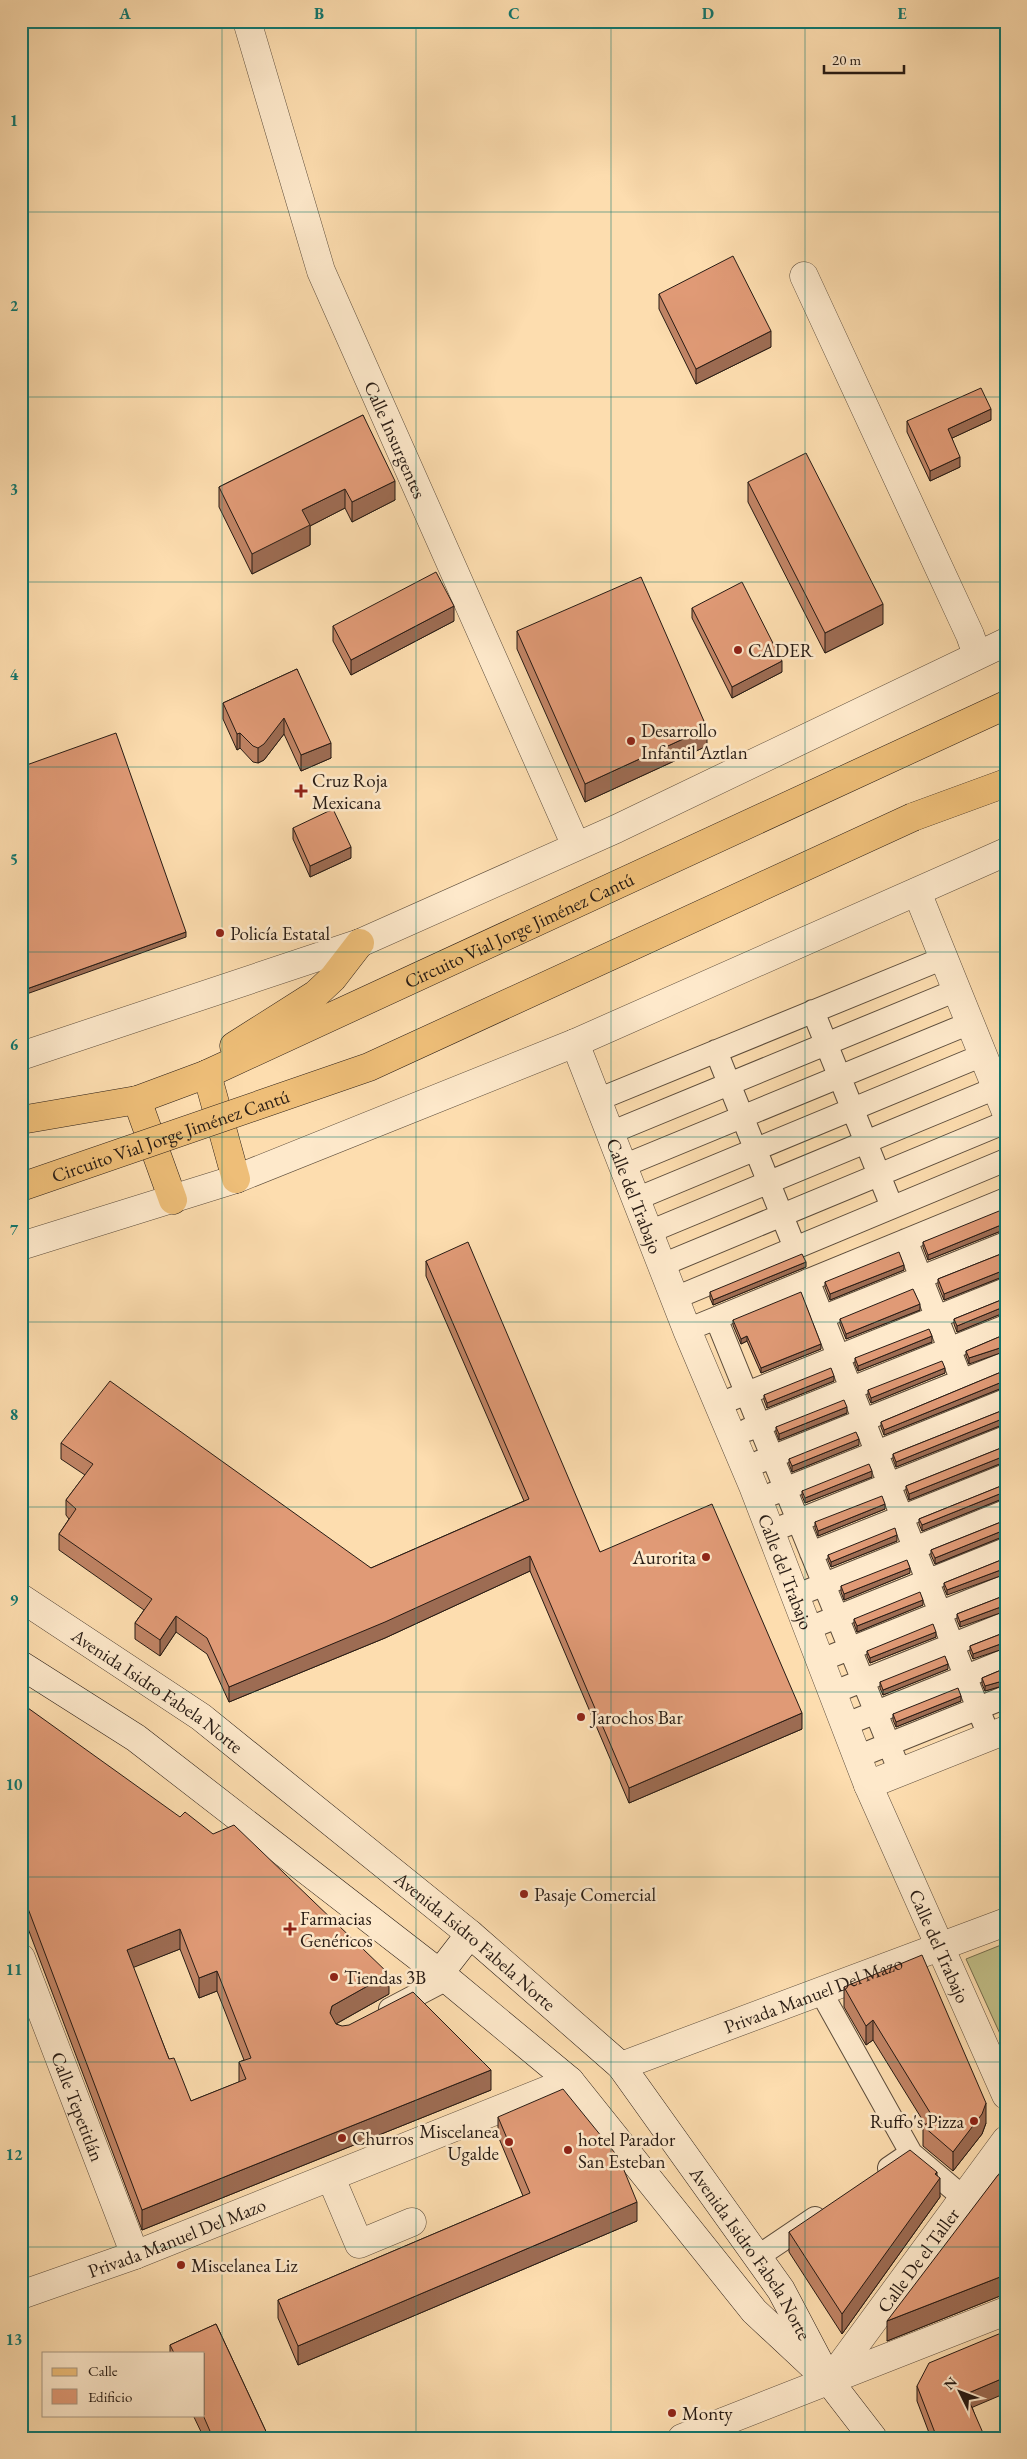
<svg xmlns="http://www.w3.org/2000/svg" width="1027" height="2459" font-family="'EB Garamond',serif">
  <rect width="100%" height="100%" fill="#fdddaf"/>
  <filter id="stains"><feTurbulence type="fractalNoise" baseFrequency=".004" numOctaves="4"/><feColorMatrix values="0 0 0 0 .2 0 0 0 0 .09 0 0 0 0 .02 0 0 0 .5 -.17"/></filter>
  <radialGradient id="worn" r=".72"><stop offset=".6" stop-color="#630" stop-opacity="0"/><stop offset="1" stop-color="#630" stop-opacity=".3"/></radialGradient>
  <path fill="#c2c089" stroke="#746e4e" d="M1006 1943V2047L966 1959Z"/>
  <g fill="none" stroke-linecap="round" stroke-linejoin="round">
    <g stroke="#5c4c3b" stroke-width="24">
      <path id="pedestrian" d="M813 1011 892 1207
        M716 1051 795 1248
        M597 1100 944 958
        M610 1133 957 990
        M623 1166 970 1023
        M636 1199 983 1055
        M649 1232 996 1088
        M906 1240 962 1381
        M662 1265 1006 1122
        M808 1280 989 1736
        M675 1298 1006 1160
        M822 1317 1006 1243
        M716 1318 900 1772
        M687 1330 1006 1199
        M732 1399 1006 1289
        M747 1430 1006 1326
        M759 1462 1006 1363
        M772 1494 1006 1400
        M784 1526 1006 1437
        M811 1553 1006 1475
        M795 1596 1006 1511
        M807 1629 1006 1549
        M819 1661 1006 1586
        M832 1693 1006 1623
        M844 1725 1006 1660
        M857 1757 1006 1697
        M821 1992 911 2153 889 2168
        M390 2009 447 1979
        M913 2155 964 2198
        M757 2257 815 2218"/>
    </g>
    <g stroke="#5c4c3b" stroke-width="29">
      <g id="minor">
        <path id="s1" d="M247 21 321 271 576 846"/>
        <path d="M804 276 970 635 977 655"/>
        <path d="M917 892 1006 1112"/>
        <path id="s2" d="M575 1043 687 1330 753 1486 868 1785 1006 2095"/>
        <path d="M868 1785 1006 1730"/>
        <path id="s3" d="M21 1958 135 2255"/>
        <path id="s4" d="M621 2066 1006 1922"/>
        <path d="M331 2178 359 2244 412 2222"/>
        <path id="s5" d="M21 2295 135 2255 570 2081"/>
        <path id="s6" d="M829 2381 1006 2140"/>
      </g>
    </g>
    <g stroke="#5c4c3b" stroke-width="29">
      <path id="tertiary" d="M21 1056 360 943 616 829 1006 642
        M21 1246 236 1179 575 1043 1006 852
        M682 2438 1006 2311"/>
    </g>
    <g stroke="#271b14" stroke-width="29">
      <g id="secondary">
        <path id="s7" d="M21 1598 201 1717 470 1934 621 2066 781 2290 829 2381 873 2438"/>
        <path d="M21 1665 136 1738 447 1979 570 2081 754 2311 814 2367"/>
        <path d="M439 1974 470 1934"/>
      </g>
    </g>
    <g stroke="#271b14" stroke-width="29">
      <g id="primary">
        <path d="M913 817 1006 783"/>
        <path d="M234 1046 316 994 333 978 360 943"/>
        <path d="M207 1074 236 1179"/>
        <path d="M137 1100 173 1200"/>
        <path id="s8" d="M21 1120 137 1100 207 1074 1006 705"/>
      </g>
    </g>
    <use href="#pedestrian" stroke="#fee9cb" stroke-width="22"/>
    <use href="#minor" stroke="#fee9cb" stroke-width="28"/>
    <use href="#tertiary" stroke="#fee9cb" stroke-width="28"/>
    <use href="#secondary" stroke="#fee9cb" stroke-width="28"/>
    <use href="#primary" stroke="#eebe78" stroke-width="28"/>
    <g stroke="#271b14" stroke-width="29" stroke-linecap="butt">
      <g id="primary-bridge">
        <path id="s9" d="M21 1187 369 1067 913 817"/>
      </g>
    </g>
    <use href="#primary-bridge" stroke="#eebe78" stroke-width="28"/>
  </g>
  <path fill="#c18465" stroke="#271b14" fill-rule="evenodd" d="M659 294 771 347 696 384 659 309Z
    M363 415 395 500 352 522 345 508 310 526V545L252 574 219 507V487Z
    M991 420 952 438 960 467 930 481 907 432V421Z
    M748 482 883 624 825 653 748 502Z
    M692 608 782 672 732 698 692 618Z
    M454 621 351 675 333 641V626Z
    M517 631 707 746 585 802 517 649Z
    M297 669 331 758 301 771 284 734 264 760 258 763 253 762 240 748 237 750 223 719V703Z
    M293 828 351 858 310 877 293 839Z
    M1006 1214V1231H1001L928 1260 923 1247V1242Z
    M1006 1252V1277H1002L944 1300 938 1285V1279Z
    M426 1261 600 1552 802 1729 629 1803 530 1571 385 1638 229 1702 207 1654 176 1632 160 1656 135 1639V1623L144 1610 59 1550V1534L69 1519 66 1515V1500L85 1475 61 1459V1443L371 1568 524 1501 426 1276Z
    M806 1267 713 1305 710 1298V1292Z
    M904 1270 830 1300 825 1287V1282Z
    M1006 1298V1314H1001L957 1332 954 1324V1319Z
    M920 1310 846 1339 840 1324V1319Z
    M733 1320 821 1349 761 1373 747 1341 741 1344 733 1325Z
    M1006 1334 969 1364 966 1356V1351Z
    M932 1342 858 1371 855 1364V1358Z
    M1006 1370V1388H1002L884 1435 881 1427V1422Z
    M945 1373 871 1403 868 1396V1390Z
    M834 1381 767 1408 764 1400V1395Z
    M1006 1409V1425H1002L896 1467 893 1459V1454Z
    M847 1413 779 1440 776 1432V1427Z
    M859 1445 792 1472 789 1464V1459Z
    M1006 1446V1463H1002L909 1500 906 1491V1486Z
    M872 1477 805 1503 802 1496V1491Z
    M1006 1484V1499H1002L922 1531 919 1524V1519Z
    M885 1509 818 1536 815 1528V1522Z
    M1006 1520V1537H1002L935 1564 931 1555V1550Z
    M897 1541 831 1567 828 1560V1555Z
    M1006 1558 947 1595 944 1588V1583Z
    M910 1573 844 1600 841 1592V1586Z
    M1006 1595 960 1627 957 1620V1614Z
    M923 1605 857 1632 854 1624V1619Z
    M1006 1632 973 1659 970 1652V1646Z
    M936 1637 870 1663 867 1656V1651Z
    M1006 1668V1685L985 1691 982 1684V1678Z
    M948 1669 883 1695 880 1688V1682Z
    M961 1701 896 1727 893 1720V1714Z
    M21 1703 389 1994 336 2024 491 2090 142 2230 21 1910ZM180 1949 199 1998 217 1991 244 2060 239 2062V2082L191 2101 169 2059 133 1967Z
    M844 1987 986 2123 982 2134 953 2171 923 2146V2126L925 2124 873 2040 866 2045 844 2007Z
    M498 2117 637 2221 298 2365 278 2318V2300L523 2196 498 2136Z
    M1006 2171V2296H1000L887 2341Z
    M937 2175 940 2197 842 2334 789 2252V2232Z
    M216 2324 269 2438H204L193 2415H204V2353H170V2345Z
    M917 2386 972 2407 983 2438H931L917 2401Z"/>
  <path fill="#9d6c53" stroke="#271b14" d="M771 331V347L696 384V369Z
    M991 409V420L948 440V429Z
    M960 457V467L930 481V471Z
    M395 481V500L352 522V502Z
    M345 489V508L310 526V545L252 574V554L302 510Z
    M883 604V624L825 653V633Z
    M454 606V621L351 675V660Z
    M782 661V672L732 698V687Z
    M284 718V734L264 760 258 763V748Z
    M707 728V746L585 802V784Z
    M240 733V748L237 750V734Z
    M331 743V758L301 771V755Z
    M351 847V858L310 877V866Z
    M186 932V937L21 996V991Z
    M1001 1225V1231L928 1260V1255Z
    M806 1262V1267L713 1305V1300Z
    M904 1265V1270L830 1300V1294Z
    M1002 1271V1277L944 1300V1294Z
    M920 1304V1310L846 1339V1334Z
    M1001 1308V1314L957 1332V1326Z
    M747 1336V1341L741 1344V1339Z
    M932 1336V1342L858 1371V1366Z
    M821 1344V1349L761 1373V1368Z
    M1006 1346V1351L969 1364V1358Z
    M945 1368V1373L871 1403V1398Z
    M834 1376V1381L767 1408V1403Z
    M1002 1382V1388L884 1435V1430Z
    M847 1407V1413L779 1440V1434Z
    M1002 1419V1425L896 1467V1462Z
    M859 1439V1445L792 1472V1466Z
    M1002 1457V1463L909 1500V1494Z
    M872 1471V1477L805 1503V1498Z
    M1002 1493V1499L922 1531V1525Z
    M885 1504V1509L818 1536V1531Z
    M1002 1531V1537L935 1564V1558Z
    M897 1535V1541L831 1567V1562Z
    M530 1556V1571L385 1638 229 1702V1687Z
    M910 1568V1573L844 1600V1594Z
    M1006 1568V1574L947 1595V1590Z
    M923 1600V1605L857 1632V1626Z
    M1006 1605V1611L960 1627V1622Z
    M176 1616V1632L160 1656V1640Z
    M936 1632V1637L870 1663V1658Z
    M1006 1642V1648L973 1659V1654Z
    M948 1664V1669L883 1695V1690Z
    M1006 1680V1685L985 1691V1686Z
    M961 1696V1701L896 1727V1722Z
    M802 1713V1729L629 1803V1788Z
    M180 1929V1949L127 1970V1950Z
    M217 1971V1991L199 1998V1978Z
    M389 1974V1994L332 2026 330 2013 332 2006Z
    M873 2020V2040L866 2045V2026Z
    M491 2070V2090L142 2230V2210Z
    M986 2103V2123L982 2134 953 2171V2152Z
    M937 2172V2181L940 2178V2197L842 2334V2314Z
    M637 2202V2221L298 2365V2346Z
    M1000 2277V2296L887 2341V2321Z
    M1006 2377V2393L966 2410V2394Z
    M983 2433V2438H970Z"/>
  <path fill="#e09a76" stroke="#271b14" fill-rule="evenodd" d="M733 256 771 331 696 369 659 294Z
    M981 388 991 409 948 429 960 457 930 471 907 421Z
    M363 415 395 481 352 502 345 489 302 510 310 525 252 554 219 487Z
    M806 453 883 604 825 633 748 482Z
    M436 572 454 606 351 660 333 626Z
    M641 577 707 728 585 784 517 631Z
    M742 582 782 661 732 687 692 608Z
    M297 669 331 743 301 755 284 718 264 744 258 748 253 746 240 733 237 734 223 703Z
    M116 733 186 932 21 991V767Z
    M333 809 351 847 310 866 293 828Z
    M1004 1209 1006 1214V1226L1001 1225 928 1255 923 1242Z
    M468 1242 600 1552 712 1504 802 1713 629 1788 530 1556 385 1622 229 1687 207 1638 176 1616 160 1640 135 1623 152 1599 59 1534 76 1509 66 1500 93 1464 61 1443 110 1381 371 1568 529 1499 426 1261Z
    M899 1252 904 1265 830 1294 825 1282Z
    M1006 1252V1272L1002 1271 944 1294 938 1279Z
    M802 1254 806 1262 713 1300 710 1292Z
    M913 1289 920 1304 846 1334 840 1319Z
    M801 1292 821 1344 761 1368 747 1336 741 1339 733 1320Z
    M1006 1298V1309L1001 1308 957 1326 954 1319Z
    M929 1329 932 1336 858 1366 855 1358Z
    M1006 1334V1346L969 1358 966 1351Z
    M942 1361 945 1368 871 1398 868 1390Z
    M831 1368 834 1376 767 1403 764 1395Z
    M1006 1370V1383L1002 1382 884 1430 881 1422Z
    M844 1400 847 1407 779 1434 776 1427Z
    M1006 1409V1420L1002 1419 896 1462 893 1454Z
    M856 1432 859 1439 792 1466 789 1459Z
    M1006 1446V1458L1002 1457 909 1494 906 1486Z
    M869 1464 872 1471 805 1498 802 1491Z
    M1006 1484V1494L1002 1493 922 1525 919 1519Z
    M882 1496 885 1504 818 1531 815 1522Z
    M1006 1520V1532L1002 1531 935 1558 931 1550Z
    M895 1528 897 1535 831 1562 828 1555Z
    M1006 1558V1568L947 1590 944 1583Z
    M907 1560 910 1568 844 1594 841 1586Z
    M920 1592 923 1600 857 1626 854 1619Z
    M1006 1595V1605L960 1622 957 1614Z
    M933 1624 936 1632 870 1658 867 1651Z
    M1006 1632V1642L973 1654 970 1646Z
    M945 1656 948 1664 883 1690 880 1682Z
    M1006 1668V1680L985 1686 982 1678Z
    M958 1688 961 1696 896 1722 893 1714Z
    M21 1703 180 1817 185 1812 213 1834 234 1825 389 1974 332 2006 330 2013 336 2024 342 2026 349 2025 413 1992 491 2070 142 2210 21 1890ZM180 1929 199 1978 217 1971 251 2058 239 2062 246 2079 191 2101 174 2058 169 2059 127 1950Z
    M922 1955 986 2103 982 2114 953 2152 923 2126 934 2119 873 2020 866 2026 844 1987Z
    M563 2089 619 2158 637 2202 298 2346 278 2300 530 2193 498 2117Z
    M910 2150 937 2172 935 2174 940 2178 842 2314 789 2232Z
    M1006 2171V2276L1000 2277 887 2321 998 2175Z
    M216 2324 269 2438H213L203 2415H204V2353H174L170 2345Z
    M1006 2331V2377L966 2394 983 2433 970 2438H937L917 2386 929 2363Z"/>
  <path fill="none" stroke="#0f766e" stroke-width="1" stroke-opacity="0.55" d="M222 21V2438M416 21V2438M611 21V2438M805 21V2438M21 212H1006M21 397H1006M21 582H1006M21 767H1006M21 952H1006M21 1137H1006M21 1322H1006M21 1507H1006M21 1692H1006M21 1877H1006M21 2062H1006M21 2247H1006"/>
  <g fill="#8f2418" stroke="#fee9cb" stroke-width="2">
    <circle cx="738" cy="650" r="5"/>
    <circle cx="631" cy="741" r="5"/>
    <path d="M298.5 783.5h5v5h5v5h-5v5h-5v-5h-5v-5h5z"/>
    <circle cx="220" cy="933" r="5"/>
    <circle cx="706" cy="1557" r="5"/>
    <circle cx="581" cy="1717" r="5"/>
    <circle cx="524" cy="1894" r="5"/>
    <path d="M287.5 1921.5h5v5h5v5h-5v5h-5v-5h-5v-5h5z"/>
    <circle cx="334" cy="1977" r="5"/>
    <circle cx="974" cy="2121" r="5"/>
    <circle cx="342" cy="2138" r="5"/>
    <circle cx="509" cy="2142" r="5"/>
    <circle cx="568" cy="2150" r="5"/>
    <circle cx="181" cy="2265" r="5"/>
    <circle cx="672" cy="2413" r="5"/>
  </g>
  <g text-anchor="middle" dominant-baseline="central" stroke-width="5" stroke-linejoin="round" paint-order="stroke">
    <g font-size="19" fill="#271b14" stroke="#fee9cb">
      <text stroke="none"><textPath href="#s1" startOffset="445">Calle Insurgentes</textPath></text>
      <text stroke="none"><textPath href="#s8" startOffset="536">Circuito Vial Jorge Jiménez Cantú</textPath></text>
      <text stroke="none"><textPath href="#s9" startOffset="158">Circuito Vial Jorge Jiménez Cantú</textPath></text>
      <text stroke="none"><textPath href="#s2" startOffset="164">Calle del Trabajo</textPath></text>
      <text stroke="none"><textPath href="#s2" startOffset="569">Calle del Trabajo</textPath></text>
      <text stroke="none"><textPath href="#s7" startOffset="165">Avenida Isidro Fabela Norte</textPath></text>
      <text stroke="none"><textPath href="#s7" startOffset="570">Avenida Isidro Fabela Norte</textPath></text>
      <text stroke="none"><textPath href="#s2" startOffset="974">Calle del Trabajo</textPath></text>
      <text stroke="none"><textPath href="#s4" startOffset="205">Privada Manuel Del Mazo</textPath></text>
      <text stroke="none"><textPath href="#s3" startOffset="159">Calle Tepetitlán</textPath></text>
      <text stroke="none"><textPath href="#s5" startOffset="166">Privada Manuel Del Mazo</textPath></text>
      <text stroke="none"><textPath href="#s7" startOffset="990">Avenida Isidro Fabela Norte</textPath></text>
      <text stroke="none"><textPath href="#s6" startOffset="150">Calle De el Taller</textPath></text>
    </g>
    <g font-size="19" fill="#271b14" stroke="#fee9cb" text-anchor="start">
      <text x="748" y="650">CADER</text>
      <text x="641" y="730">Desarrollo<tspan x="641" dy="22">Infantil Aztlan</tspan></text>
      <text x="312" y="780">Cruz Roja<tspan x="312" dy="22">Mexicana</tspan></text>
      <text x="230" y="933">Policía Estatal</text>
      <text x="696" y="1557" text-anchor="end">Aurorita</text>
      <text x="591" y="1717">Jarochos Bar</text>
      <text x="534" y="1894">Pasaje Comercial</text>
      <text x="300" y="1918">Farmacias<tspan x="300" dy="22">Genéricos</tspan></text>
      <text x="344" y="1977">Tiendas 3B</text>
      <text x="964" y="2121" text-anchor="end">Ruffo's Pizza</text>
      <text x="499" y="2131" text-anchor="end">Miscelanea<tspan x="499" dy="22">Ugalde</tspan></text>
      <text x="352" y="2138">Churros</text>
      <text x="578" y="2139">hotel Parador<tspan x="578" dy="22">San Esteban</tspan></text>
      <text x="191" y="2265">Miscelanea Liz</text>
      <text x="682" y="2413">Monty</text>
    </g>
  </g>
  <rect width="1027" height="2459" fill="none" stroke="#fdddaf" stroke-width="55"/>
  <rect x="42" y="2352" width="162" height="65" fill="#fee9cb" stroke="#a89782"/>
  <rect x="52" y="2368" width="25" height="8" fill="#eebe78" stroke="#a89782"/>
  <text x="88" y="2376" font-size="15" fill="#271b14">Calle</text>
  <rect x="52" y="2389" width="25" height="15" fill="#e09a76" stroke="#a89782"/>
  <text x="88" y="2402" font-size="15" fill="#271b14">Edificio</text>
  <g transform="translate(960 2392) rotate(312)" stroke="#fee9cb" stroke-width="4" paint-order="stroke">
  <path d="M0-4L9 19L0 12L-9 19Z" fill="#271b14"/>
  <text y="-8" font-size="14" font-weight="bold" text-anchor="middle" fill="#271b14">N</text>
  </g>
  <path d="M824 65v8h80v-8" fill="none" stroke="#271b14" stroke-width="2.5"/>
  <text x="832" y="65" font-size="15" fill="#271b14" stroke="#fee9cb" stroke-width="4" paint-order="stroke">20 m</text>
  <rect x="28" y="28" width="972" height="2404" fill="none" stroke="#0f766e" stroke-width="2"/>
  <g font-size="16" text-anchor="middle" font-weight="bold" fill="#0f766e">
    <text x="125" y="19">A</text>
    <text x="319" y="19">B</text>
    <text x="514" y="19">C</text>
    <text x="708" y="19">D</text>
    <text x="902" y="19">E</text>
    <text x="14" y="126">1</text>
    <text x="14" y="311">2</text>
    <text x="14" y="495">3</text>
    <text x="14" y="680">4</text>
    <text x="14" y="865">5</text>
    <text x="14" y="1050">6</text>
    <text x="14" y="1235">7</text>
    <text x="14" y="1420">8</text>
    <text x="14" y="1605">9</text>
    <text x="14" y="1790">10</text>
    <text x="14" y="1975">11</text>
    <text x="14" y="2160">12</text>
    <text x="14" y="2345">13</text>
  </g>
  <rect width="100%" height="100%" filter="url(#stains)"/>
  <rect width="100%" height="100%" fill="url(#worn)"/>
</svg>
